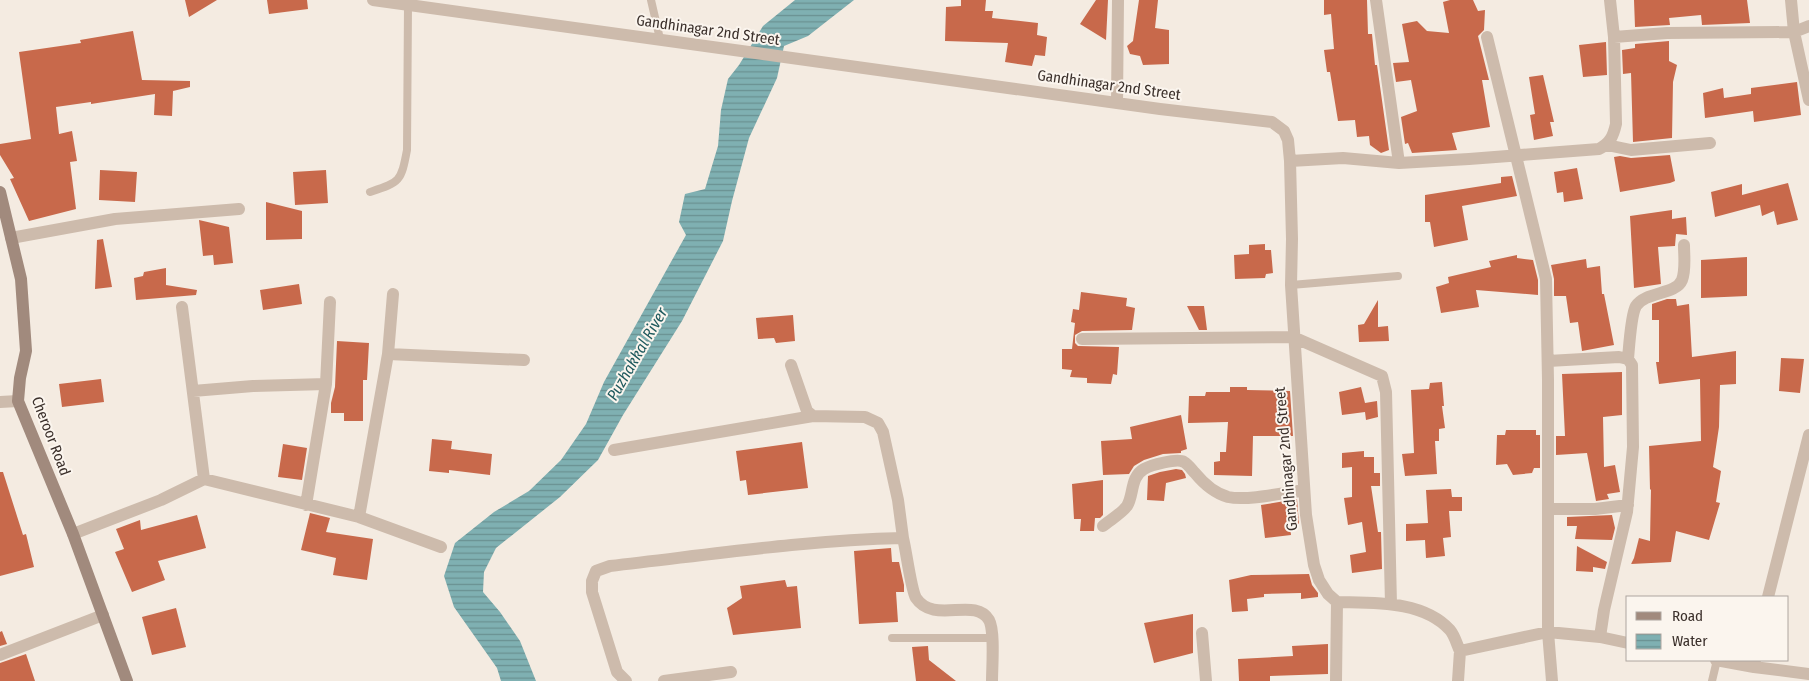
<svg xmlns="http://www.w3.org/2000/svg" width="1809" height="681" font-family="'Fira Sans Condensed',sans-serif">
  <defs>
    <pattern id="water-rules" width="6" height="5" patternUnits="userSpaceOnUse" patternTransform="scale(1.25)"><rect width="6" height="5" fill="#7fb0b2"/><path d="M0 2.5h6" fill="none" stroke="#699091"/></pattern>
  </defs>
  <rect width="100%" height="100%" fill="#f4ebe1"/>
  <path fill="url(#water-rules)" d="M795 0H854L808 36 784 46 777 78 749 138 732 201 723 241 682 321 623 415 598 460 560 497 496 548 484 572 483 592 500 612 520 641 536 681H501L497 668 454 607 444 576 455 543 494 512 529 491 561 460 586 424 604 382 686 235 679 222 685 194 705 189 718 146 721 110 728 79 739 65 763 26Z"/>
  <path fill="#c8694b" d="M185 0H217L189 17Z
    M267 0H307L308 9 269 14Z
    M961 0H986L985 11H993L992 18 1038 23 1037 35 1047 37 1045 56 1035 55 1032 66 1005 62 1008 43 945 41 946 7 961 6Z
    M1096 0H1108L1106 40 1080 24Z
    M1139 0H1158L1155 28 1169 30V64L1143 65 1140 56 1130 54 1127 46 1133 41Z
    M1324 0H1367L1368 34H1372L1375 65H1377L1389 150 1381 153 1370 145 1369 136 1357 137 1355 120 1338 121 1330 72H1327L1324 50 1334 49 1331 14 1324 15Z
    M1450 0H1473L1478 11 1485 10 1484 30 1478 36 1489 80H1482L1490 127 1452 133 1457 150 1412 153 1408 143 1405 144 1401 117 1417 111 1411 80 1396 82 1393 63 1409 62 1402 24 1417 21 1427 31 1449 33 1443 2Z
    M1634 0H1747L1750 23 1702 25 1701 15 1669 18 1670 25 1635 27Z
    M133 31 142 80 190 81V87L173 91 172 116 154 115 155 94 91 104V102L56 107 59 134 72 131 77 161 70 162 76 209 29 221 10 179 14 178 0 155V144L31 139 19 52 81 43 80 40Z
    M1669 41V61L1677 65 1673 82 1672 138 1633 142 1631 73 1623 74 1622 50 1635 48V44Z
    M1606 42 1607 75 1583 77 1579 45Z
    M1543 75 1554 122H1550L1553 136 1534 140 1530 115 1535 114 1529 77Z
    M1797 82 1801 115 1754 122 1753 111 1705 118 1703 93 1723 88 1724 98 1751 94V88Z
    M1670 155 1675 181 1670 183 1620 192 1614 157 1620 156 1631 158Z
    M1577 168 1583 199 1564 202 1563 192 1557 193 1554 172Z
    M100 170 137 172 135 202 99 200Z
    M326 170 328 203 295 205 293 172Z
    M1512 176 1517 196 1462 206 1468 240 1434 247 1430 222H1425V195L1501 183V177Z
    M1788 183 1798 220 1777 225 1774 211 1762 216 1760 205 1715 217 1711 192 1742 184V195Z
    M266 202 302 211V239L266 240Z
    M1672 210V219L1686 217 1687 235 1676 234 1675 246 1658 247 1661 284 1634 288 1630 216Z
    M199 220 229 227 233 263 214 265 213 255 203 256Z
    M103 239 112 287 95 289 97 240Z
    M1265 244V250H1271L1273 273 1266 274 1265 278 1235 279 1234 255 1249 254V245Z
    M1517 255V258L1533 260 1538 280V295L1476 290 1479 307 1441 313 1436 287 1449 283 1448 277 1491 267 1489 261Z
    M1747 257V296L1701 298V260Z
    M1586 259 1587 268 1600 266 1602 294H1604L1614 345 1582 351 1578 322 1570 323 1566 296H1554V279L1551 265Z
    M166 268V285L197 290 196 295 136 300 134 278 143 276 144 272Z
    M299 284 302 304 263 310 260 290Z
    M1081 292 1127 298 1126 306 1135 308 1132 330 1082 331 1075 335V343L1078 346 1119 347 1117 375 1113 374 1111 384 1087 383V378L1070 377 1072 370 1062 369V349H1072L1075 323 1071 322 1073 309 1079 310Z
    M1667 299H1676L1677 306 1689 304 1692 357 1736 351V384L1720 385 1719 427 1713 467 1721 471 1716 502 1720 503 1709 540 1676 531 1671 562 1631 564 1634 558 1639 538 1650 541 1651 489 1650 490 1649 446 1701 441 1700 379 1659 384 1656 362H1659V320H1652V304Z
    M1378 300V327L1388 326 1389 341 1359 342 1358 325 1364 324Z
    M1187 306H1204L1207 330H1199Z
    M793 315 795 341 776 343 774 338 758 339 756 318Z
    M337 341 369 343 367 380H363V421H344V413H331V403L335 387Z
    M1781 358 1804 359 1800 393 1779 391Z
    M1622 372V415L1603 417 1604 467 1615 465 1620 492 1607 494 1609 499 1596 501 1587 453 1556 455V436H1565L1562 374Z
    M101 379 104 402 62 407 59 384Z
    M1442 382 1444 406H1442L1445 428 1439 429V441H1435L1437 474 1405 476 1402 454 1414 453 1411 390 1429 389 1430 383Z
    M1230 387H1247V390L1290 391 1293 436H1253L1252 476 1214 475V462L1220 461V452H1226L1228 422 1188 423 1189 396H1205L1206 392H1230Z
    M1361 387 1365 403 1377 401 1378 417 1366 420 1365 412 1342 415 1339 392Z
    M1181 415 1187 449 1181 451V453L1163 454 1144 460 1134 466 1129 474 1103 475 1101 441 1132 439 1130 427Z
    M1506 430H1536V435H1540V468H1534L1532 473 1513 475 1507 464 1496 465 1497 435H1505Z
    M432 439 452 441 451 449 492 454 490 475 449 470V473L429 471Z
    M802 442 808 488 748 495 746 480 740 481 736 451Z
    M283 444 307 448 302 480 278 477Z
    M1364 451V457H1374V473H1380V486H1371L1378 532H1381L1382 569 1352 573 1350 555 1366 552 1362 522 1348 525 1344 498 1352 497V467L1342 468V453Z
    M1176 469 1182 470 1185 474 1186 478 1166 483 1164 501 1147 500 1148 476 1160 472Z
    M0 472H3L23 535 26 534 34 567 0 576Z
    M1103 480V515L1100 518H1095L1094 531H1080L1081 519H1074L1072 484Z
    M1451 489 1452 497H1462V511H1449L1451 537 1443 538 1445 556 1426 558 1425 540 1406 541V524L1428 523 1426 490Z
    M1297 499 1299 524 1290 525 1291 535 1265 538 1261 505Z
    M310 513 330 518 326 532 373 539 367 580 333 575 336 558 301 550Z
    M197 515 206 548 158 561 165 580 132 592 115 552 124 549 116 529 140 520 141 530Z
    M1612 515 1615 528 1612 540 1575 539 1577 526H1567V517Z
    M1577 546 1607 562 1605 569 1593 567V572L1576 571Z
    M891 548 892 562H899L904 585V592H896L898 622 859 624 854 551Z
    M1309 574 1312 585 1318 593V597L1301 599V593L1264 594V597L1247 599 1248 611 1232 612 1229 580 1251 575Z
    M785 580 787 587 797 586 801 628 733 635 727 608 742 598 740 586Z
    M176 608 186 647 152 655 142 617Z
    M1193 614V653L1154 663 1144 623Z
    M2 631 7 644 0 646V632Z
    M1328 644V674L1270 676V681H1239L1238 659 1293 656 1292 646Z
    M928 646 929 660 956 681H916L912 647Z
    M26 654 35 681H0V663Z"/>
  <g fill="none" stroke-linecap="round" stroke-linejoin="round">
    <path stroke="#cdbbac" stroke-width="8" d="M651 0 660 39
      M370 192C400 182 401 182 407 150L408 5
      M1291 285 1398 276
      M892 638H992
      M1712 681 1717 660"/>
    <path stroke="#cdbbac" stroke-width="12" d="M373 0 1160 109 1272 122 1284 131 1288 140 1290 161 1292 239 1291 285 1306 515 1314 565 1319 580 1328 594 1337 602 1336 681
      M1376 0 1399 163
      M1791 0 1794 32 1809 100
      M1614 37 1667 33 1794 32 1809 26
      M1117 103 1118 0
      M1607 145 1631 150 1710 143
      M1290 161 1343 158 1399 163 1469 159 1599 149C1610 143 1613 137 1616 124L1614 37 1610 0
      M11 238 115 219 239 209
      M182 307 204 479
      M1082 339 1293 337 1382 376 1386 392 1391 604
      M388 354 393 294
      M1628 359C1629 348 1631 314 1636 306 1646 291 1676 295 1682 280 1686 270 1684 256 1684 245
      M1548 361 1619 357 1628 359 1632 365 1633 447 1627 512 1604 610 1600 637
      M791 365 807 411 813 416 865 417 878 423 883 432 898 500 903 538
      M193 391 253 386 326 384
      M0 402 18 401
      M614 450 813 416
      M306 505 326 384 330 302
      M1548 509H1595L1628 505
      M359 517 441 547
      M1103 526C1110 520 1121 514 1127 506 1134 495 1130 477 1144 469 1151 465 1177 458 1184 462 1188 464 1192 470 1195 473 1204 484 1214 493 1228 497 1247 501 1283 493 1304 490
      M73 534 161 500 204 479 359 517 388 354 524 360
      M1768 597 1809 435
      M1337 602C1373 603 1423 600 1450 630 1455 636 1457 645 1460 651L1548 632V380L1546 279 1487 37
      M1202 633 1206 681
      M0 655 103 615
      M1716 660 1754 667 1755 660
      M1754 667 1809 674
      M626 681 617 672 592 592V581L596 571 610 566C708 555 805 540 903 538 906 549 911 590 916 598 934 625 975 596 989 620 995 631 992 667 992 681
      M664 681 731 672
      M1458 681 1460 651
      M1552 681 1548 632 1600 637 1628 643"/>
    <path stroke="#a18a7d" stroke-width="12" d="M0 192 21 279 26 351 20 378 18 401 73 534 127 681"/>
  </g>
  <g text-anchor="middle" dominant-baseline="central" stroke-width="4" stroke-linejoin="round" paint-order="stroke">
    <g font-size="15" fill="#3b302b" stroke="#fbf5ee">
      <text transform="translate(708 30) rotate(8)">Gandhinagar 2nd Street</text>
      <text transform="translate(1109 85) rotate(8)">Gandhinagar 2nd Street</text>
      <text transform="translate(51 436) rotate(69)">Cheroor Road</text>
      <text transform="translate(1286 459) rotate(-95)">Gandhinagar 2nd Street</text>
    </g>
    <g font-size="16" font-style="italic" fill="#1f5a5e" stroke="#fbf5ee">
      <text transform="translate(637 354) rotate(-60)">Puzhakkal River</text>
    </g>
  </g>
  <rect x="1626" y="596" width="162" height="65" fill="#fbf5ee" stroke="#aea6a0"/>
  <rect x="1636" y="612" width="25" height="8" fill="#a18a7d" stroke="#aea6a0"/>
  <text x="1672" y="621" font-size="15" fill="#3b302b">Road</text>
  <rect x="1636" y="634" width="25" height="15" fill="url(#water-rules)" stroke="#aea6a0"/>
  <text x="1672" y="646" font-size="15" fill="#3b302b">Water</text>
</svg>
